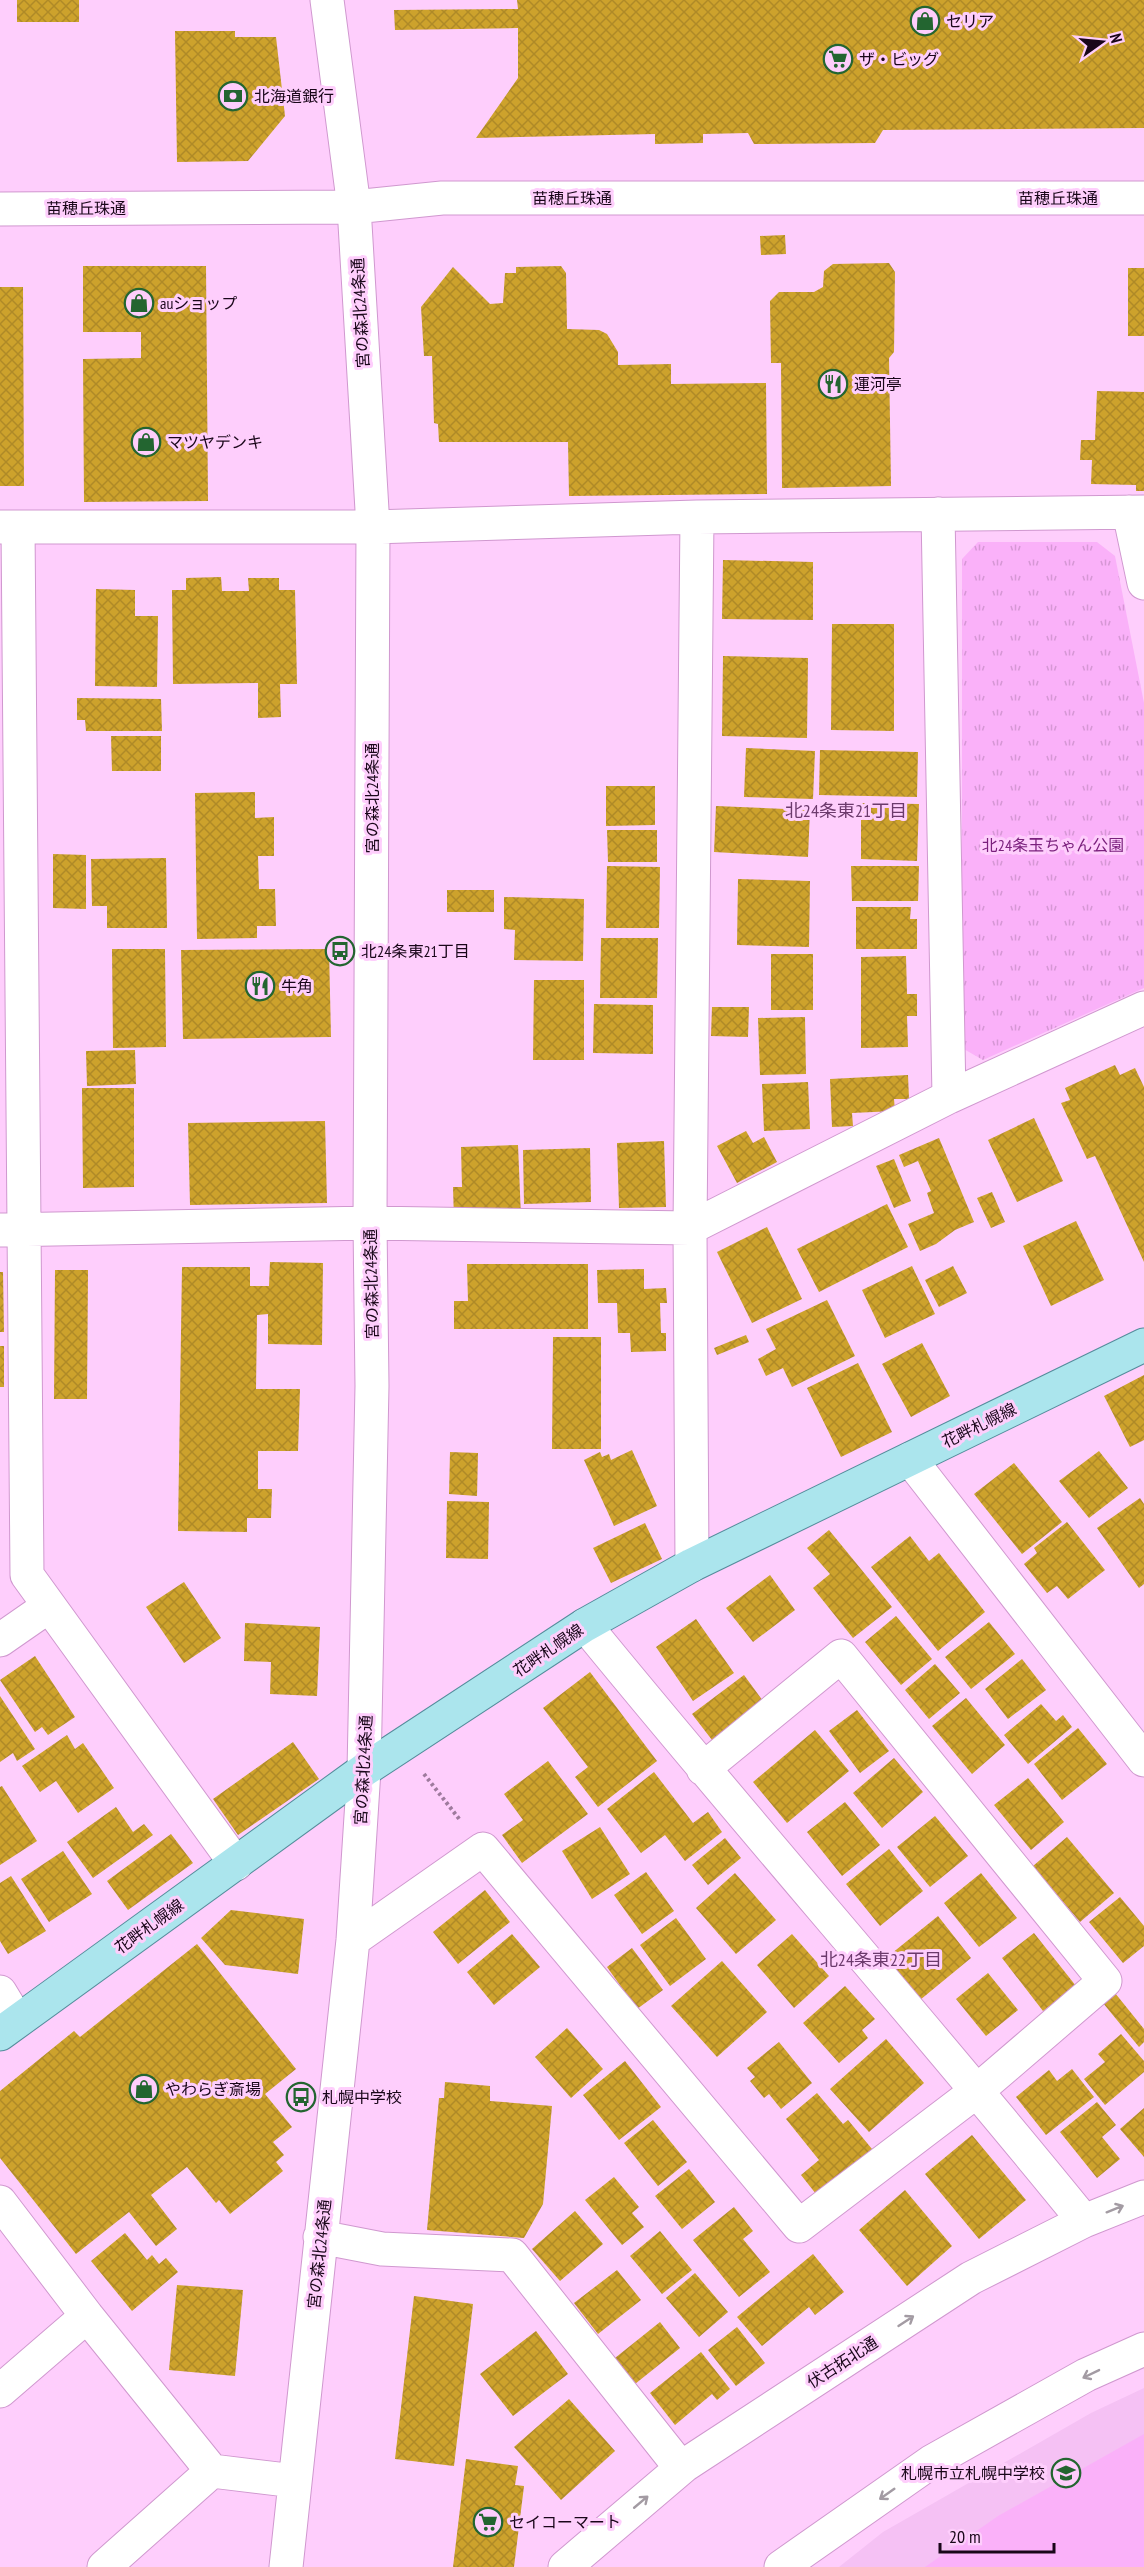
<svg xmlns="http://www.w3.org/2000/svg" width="1144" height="2567" font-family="'PT Sans Narrow','Noto Sans JP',sans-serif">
  <defs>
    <pattern id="park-tufts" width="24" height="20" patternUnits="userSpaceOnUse" patternTransform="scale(1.5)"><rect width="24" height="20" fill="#fab1f9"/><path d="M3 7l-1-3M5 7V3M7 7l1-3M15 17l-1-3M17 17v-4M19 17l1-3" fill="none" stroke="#d697d5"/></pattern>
    <pattern id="building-cross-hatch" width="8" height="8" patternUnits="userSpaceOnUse" patternTransform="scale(1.5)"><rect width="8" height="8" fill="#cda22c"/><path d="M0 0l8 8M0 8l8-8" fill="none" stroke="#af8a27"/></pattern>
  </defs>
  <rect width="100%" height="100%" fill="#fecefc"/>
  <path fill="#f5c1f4" d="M1144 2388V2567H839L883 2532 1091 2413Z"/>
  <path fill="#fab1f9" d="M1144 2434V2567H925L998 2516Z"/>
  <path fill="url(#park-tufts)" d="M978 542H1097L1115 556 1144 703V988L983 1060 962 1048V559Z"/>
  <path fill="url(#building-cross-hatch)" d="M17 0H79V22H17Z
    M517 0H1144V128L883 130 875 143 754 144 748 133 703 134V143L655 144V134L476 138 518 78V28L395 30 394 10 518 9Z
    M175 31H235V37H276L285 116 248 161 177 162Z
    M785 235 786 254 761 255 760 236Z
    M889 263 895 272 894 352 889 358 891 486 782 488 781 363H771L770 301 779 292H814L823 287 824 271 833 264Z
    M83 266H206L208 501 84 502 83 359 141 358V332H83Z
    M561 266 566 273 567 329 599 330 607 334 618 352V365L671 364V384L766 383 767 494 569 496 568 442H439L438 424 434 423 432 356H424L421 307 453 267 490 304 503 303 505 273H516V267Z
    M1128 268H1144V336H1128Z
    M0 287H23L24 486H0Z
    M1097 391 1144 392V491H1136V485L1091 484 1092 460H1080L1081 440H1095Z
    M723 560 813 562V620L722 619Z
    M221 577 222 591H249L248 578H279V590H295L297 684H280L281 717 258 718V683L173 684 172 590H186V578Z
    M96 589 135 590V616H158L157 687 95 686Z
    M832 624H894V731L831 730Z
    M723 656 808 658 807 738 722 736Z
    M77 698 161 699 162 731H86L85 720H77Z
    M111 736H161V771H112Z
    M746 748 815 751 813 799 744 797Z
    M820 750 918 752 917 797 819 795Z
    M606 786H655V825L606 826Z
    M255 792V818L274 817V856H258L259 889H275L276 926H257V938L197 939 195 793Z
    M861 803 919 804 917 861 861 859Z
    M716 806 810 810 808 857 714 852Z
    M607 830H657V862H608Z
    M53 854 86 855V909L53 908Z
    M166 858 167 928H107V906H92L91 859Z
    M607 866 660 867 659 928H606Z
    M851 866H919L918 901H852Z
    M738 879 810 881 809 947 737 945Z
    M447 890H494V912H447Z
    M504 897 584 899 583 961 514 960 515 930 504 929Z
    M856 907H911L910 919H917V949H856Z
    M601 938H658L657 998H600Z
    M112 949H165L166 1047 113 1048Z
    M329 949 331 1037 183 1039 181 950Z
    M771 954H813V1010H771Z
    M906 956 907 994H917V1016H907L908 1047 861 1048V957Z
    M534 980H584V1060H533Z
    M594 1004 653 1005V1054L593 1053Z
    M712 1007H749L748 1037 711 1036Z
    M805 1017 806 1074 760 1075 758 1018Z
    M135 1050 136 1084 87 1086 86 1051Z
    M1115 1065 1120 1075 1135 1068 1144 1087V1262L1095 1156 1087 1159 1061 1103 1070 1100 1065 1088Z
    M908 1075 909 1099H894L895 1111 852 1113 853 1126 832 1127 830 1079Z
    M808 1082 810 1129 764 1131 762 1084Z
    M82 1088H134V1187L83 1188Z
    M1034 1118 1063 1181 1017 1202 988 1140Z
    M325 1121 327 1203 190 1205 188 1123Z
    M746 1131 753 1143 764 1137 777 1162 737 1183 717 1146Z
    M939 1138 974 1222 955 1230 936 1244 920 1251 908 1224 934 1213 927 1193 931 1191 918 1161 904 1167 899 1155Z
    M664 1141 666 1207 619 1208 617 1143Z
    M518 1145 521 1217 454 1220 453 1187H462L461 1147Z
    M590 1148 591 1202 524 1204 523 1150Z
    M894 1159 911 1201 894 1208 876 1166Z
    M992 1192 1005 1222 991 1228 977 1198Z
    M887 1204 908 1247 819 1292 797 1249Z
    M1076 1221 1104 1280 1051 1306 1023 1246Z
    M767 1227 802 1299 752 1323 717 1252Z
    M270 1262 323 1263 322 1345 268 1344V1314L257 1315 256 1389H300L298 1451H258V1489H272L271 1518H247V1532L178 1531 182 1267H250V1286H269Z
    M467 1264H588V1329H454V1301H468Z
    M912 1266 935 1314 885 1338 862 1290Z
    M953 1266 967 1293 939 1307 925 1280Z
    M644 1269V1289L666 1288 667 1303H660L661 1333H666V1351L631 1352 630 1333H618L617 1303H598L597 1270Z
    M55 1270H88L87 1399H54Z
    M0 1272H3L4 1332H0Z
    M827 1300 855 1356 792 1387 783 1368 766 1376 758 1359 776 1349 766 1329Z
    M746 1335 749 1342 717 1355 714 1348Z
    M553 1337H601V1449H552Z
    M922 1343 950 1396 911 1417 882 1364Z
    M0 1346H4V1387H0Z
    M858 1363 892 1432 841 1457 807 1388Z
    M1144 1375V1440L1130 1447 1104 1396Z
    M632 1450 657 1506 614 1526 584 1460 600 1452 602 1457 609 1454 611 1460Z
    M1099 1451 1128 1488 1089 1518 1059 1481Z
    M450 1452 478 1453 477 1496 449 1494Z
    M1014 1463 1062 1522 1022 1554 974 1494Z
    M1140 1498 1144 1504V1584L1139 1588 1097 1528Z
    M447 1501 489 1502 488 1559 446 1558Z
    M1067 1522 1105 1570 1068 1599 1057 1586 1047 1593 1024 1564 1037 1553 1034 1548Z
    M645 1523 662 1559 611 1583 593 1548Z
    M829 1530 892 1607 853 1638 813 1588 830 1574 807 1548Z
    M910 1536 929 1561 939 1553 985 1612 938 1651 871 1567Z
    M770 1575 795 1610 753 1642 726 1608Z
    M184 1582 221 1638 184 1663 146 1607Z
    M896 1616 932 1659 901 1685 865 1642Z
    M696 1619 734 1673 693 1701 656 1647Z
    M989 1622 1015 1654 971 1689 945 1657Z
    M245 1623 320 1627 317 1696 270 1694 271 1662 244 1661Z
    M35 1656 75 1717 48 1735 42 1727 35 1732 0 1680Z
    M1022 1659 1046 1690 1008 1719 985 1689Z
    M935 1664 960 1693 929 1719 905 1690Z
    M590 1672 657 1761 598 1807 575 1777 588 1767 543 1708Z
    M744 1675 763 1701 712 1740 692 1714Z
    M0 1696 35 1749 17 1761 13 1753 0 1762Z
    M966 1698 1005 1745 972 1774 932 1726Z
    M1041 1704 1056 1721 1063 1715 1072 1727 1028 1764 1004 1735Z
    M857 1710 889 1751 860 1773 829 1731Z
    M1078 1728 1107 1764 1062 1800 1034 1764Z
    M815 1730 849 1771 787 1823 753 1782Z
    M67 1735 75 1749 83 1743 114 1788 78 1813 56 1781 40 1792 22 1766Z
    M293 1742 319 1779 238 1835 213 1799Z
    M894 1758 923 1792 882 1828 853 1793Z
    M548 1761 588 1814 522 1863 502 1835 523 1820 504 1794Z
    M654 1772 693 1823 708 1812 722 1832 685 1861 665 1835 641 1853 607 1809Z
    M1028 1778 1064 1822 1031 1850 994 1805Z
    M2 1786 37 1841 0 1865V1787Z
    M845 1802 880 1845 842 1876 807 1832Z
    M116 1807 133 1832 144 1824 153 1835 93 1878 67 1842Z
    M935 1816 968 1856 930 1887 897 1847Z
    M600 1827 630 1874 592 1899 562 1851Z
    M171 1834 193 1863 128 1910 107 1881Z
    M1067 1837 1114 1893 1080 1922 1033 1866Z
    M725 1838 741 1858 708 1885 692 1865Z
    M889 1849 923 1891 880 1926 846 1884Z
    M63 1851 92 1894 49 1922 21 1879Z
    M646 1872 674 1911 642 1934 614 1895Z
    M735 1873 776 1920 736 1954 696 1908Z
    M981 1873 1017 1918 979 1947 944 1903Z
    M11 1876 46 1931 8 1954 0 1941V1883Z
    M485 1890 510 1922 458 1964 433 1932Z
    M1120 1897 1144 1926V1946L1123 1963 1089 1922Z
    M231 1910 304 1919 298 1974 225 1965 201 1938Z
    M938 1916 971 1958 920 2000 886 1958Z
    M676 1918 706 1959 670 1986 640 1945Z
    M1034 1933 1076 1986 1043 2011 1002 1958Z
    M512 1934 540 1967 494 2005 467 1972Z
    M792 1934 829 1976 794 2008 757 1965Z
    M197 1944 296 2069 265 2094 292 2127 273 2142 284 2155 276 2162 283 2171 230 2214 219 2200 216 2203 187 2167 151 2195 177 2229 156 2246 129 2212 76 2254 0 2158V2091L74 2031 80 2037Z
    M632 1948 663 1990 637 2009 607 1967Z
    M722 1961 767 2012 717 2057 671 2006Z
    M988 1973 1018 2010 986 2036 956 1999Z
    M845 1986 875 2019 862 2030 868 2038 839 2063 803 2023Z
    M1115 1993 1144 2029V2042L1139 2047 1103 2003Z
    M567 2028 603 2069 571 2098 535 2057Z
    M1121 2034 1144 2061V2072L1105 2105 1084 2079 1105 2062 1098 2054Z
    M886 2039 924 2083 869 2132 830 2089Z
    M779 2042 812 2083 781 2109 769 2094 764 2098 750 2081 755 2077 747 2068Z
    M625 2061 661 2107 619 2140 583 2095Z
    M1072 2069 1094 2097 1046 2135 1016 2097 1049 2070 1057 2081Z
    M445 2082 490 2086V2101L552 2106 543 2204 524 2238 427 2230 439 2098H444Z
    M817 2093 843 2124 848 2120 877 2155 856 2173 850 2166 816 2194 801 2175 819 2160 786 2119Z
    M1097 2102 1116 2125 1102 2137 1120 2159 1097 2178 1060 2132Z
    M1144 2108V2157L1120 2129Z
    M653 2120 687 2162 658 2186 624 2143Z
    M972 2135 1026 2200 979 2239 925 2174Z
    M689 2169 715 2202 682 2229 655 2196Z
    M614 2177 639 2207 632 2213 644 2227 622 2245 585 2200Z
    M905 2190 952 2246 907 2286 859 2230Z
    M734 2207 753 2231 743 2239 770 2272 739 2297 693 2240Z
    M575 2211 603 2244 560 2281 532 2249Z
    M660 2231 692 2270 662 2294 630 2256Z
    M125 2233 147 2260 152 2255 159 2264 166 2258 178 2272 132 2311 91 2261Z
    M813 2254 844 2292 815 2315 809 2307 762 2346 737 2317Z
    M617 2270 641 2300 598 2334 574 2303Z
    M695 2273 728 2312 699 2337 666 2298Z
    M177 2285 243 2290 235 2376 169 2370Z
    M414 2296 473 2304 454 2466 395 2459Z
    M660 2322 680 2348 635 2384 615 2358Z
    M737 2327 765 2363 736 2386 708 2350Z
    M536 2331 568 2374 513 2416 480 2374Z
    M701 2352 730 2389 717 2400 712 2394 675 2425 650 2393Z
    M569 2399 615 2451 561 2500 514 2447Z
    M466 2459 518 2466 515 2485 524 2486 514 2567H453Z"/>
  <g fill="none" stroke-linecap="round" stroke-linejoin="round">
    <g stroke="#d098cf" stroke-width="35">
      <path id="minor" d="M0 209 354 207 442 198H1144
        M1129 512 1144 583
        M938 514 949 1097
        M0 527H373L697 517 1144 512
        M18 527 27 1575 236 1864
        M0 1230 370 1223 690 1228 949 1097 1144 1008
        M910 1459 1144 1760
        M692 1565 690 1228 697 517
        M585 1625C749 1826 921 2020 1084 2221
        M0 1640 49 1606
        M353 1940 483 1849 799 2226 978 2090 1105 1981 841 1656 703 1769
        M0 1992 17 2020
        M0 2202 87 2316 212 2471
        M320 2237 382 2249 512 2255 681 2468
        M0 2391 87 2316
        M104 2567 212 2471 295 2481
        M286 2567 353 1940 364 1770 372 1386 370 1223 373 527 354 207 327 0
        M565 2567 685 2465 971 2278 1084 2221 1144 2197
        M781 2567 931 2462 1086 2375 1144 2349"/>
    </g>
    <g stroke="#548c9b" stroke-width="35">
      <path id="major" d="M0 2034 364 1770 585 1625 692 1565 1144 1345"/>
    </g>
    <path stroke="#9e7a9d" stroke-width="4" stroke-dasharray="3 3" stroke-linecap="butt" d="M424 1774 460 1820"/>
    <use href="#minor" stroke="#fff" stroke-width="33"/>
    <use href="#major" stroke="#abe5ed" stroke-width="33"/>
  </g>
  <defs><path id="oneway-shaft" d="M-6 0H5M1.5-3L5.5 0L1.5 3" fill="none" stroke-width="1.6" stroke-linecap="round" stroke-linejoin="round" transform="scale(1.5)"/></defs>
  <g stroke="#a39ba3">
    <use href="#oneway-shaft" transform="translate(1115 2209) rotate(-22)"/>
    <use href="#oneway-shaft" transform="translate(906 2321) rotate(-33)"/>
    <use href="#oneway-shaft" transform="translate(1091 2374) rotate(154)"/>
    <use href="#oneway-shaft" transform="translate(887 2494) rotate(145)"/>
    <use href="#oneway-shaft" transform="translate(641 2502) rotate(-40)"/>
  </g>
  <defs>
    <g id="shop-ring" transform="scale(1.5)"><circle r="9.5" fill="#fecefc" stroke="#236530" stroke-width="1.5"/><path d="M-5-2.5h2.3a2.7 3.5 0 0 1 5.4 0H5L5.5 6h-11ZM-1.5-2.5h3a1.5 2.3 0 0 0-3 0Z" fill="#236530"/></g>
    <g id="supermarket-ring" transform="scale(1.5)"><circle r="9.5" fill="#fecefc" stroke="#236530" stroke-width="1.5"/><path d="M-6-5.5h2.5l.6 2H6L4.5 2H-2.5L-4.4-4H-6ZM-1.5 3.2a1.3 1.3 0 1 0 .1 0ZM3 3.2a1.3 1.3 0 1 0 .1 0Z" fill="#236530"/></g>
    <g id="bank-ring" transform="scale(1.5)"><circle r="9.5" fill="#fecefc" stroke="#236530" stroke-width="1.5"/><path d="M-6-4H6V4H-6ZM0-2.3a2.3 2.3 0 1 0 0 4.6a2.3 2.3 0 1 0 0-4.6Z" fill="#236530"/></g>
    <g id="restaurant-ring" transform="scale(1.5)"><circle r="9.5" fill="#fecefc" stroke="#236530" stroke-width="1.5"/><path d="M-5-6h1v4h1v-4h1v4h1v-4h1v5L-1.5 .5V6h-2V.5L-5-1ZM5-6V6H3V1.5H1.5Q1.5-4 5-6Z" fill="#236530"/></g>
    <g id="bus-ring" transform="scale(1.5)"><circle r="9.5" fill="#fecefc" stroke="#236530" stroke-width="1.5"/><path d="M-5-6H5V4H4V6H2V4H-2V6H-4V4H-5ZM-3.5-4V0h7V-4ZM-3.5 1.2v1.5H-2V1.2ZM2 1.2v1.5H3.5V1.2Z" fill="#236530"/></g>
    <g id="school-ring" transform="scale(1.5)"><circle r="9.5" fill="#fecefc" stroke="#236530" stroke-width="1.5"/><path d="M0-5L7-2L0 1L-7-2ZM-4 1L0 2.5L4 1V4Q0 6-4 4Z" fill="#236530"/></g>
  </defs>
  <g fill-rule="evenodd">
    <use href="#shop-ring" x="925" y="21"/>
    <use href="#supermarket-ring" x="838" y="59"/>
    <use href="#bank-ring" x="233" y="96"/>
    <use href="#shop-ring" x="139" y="303"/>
    <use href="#restaurant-ring" x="833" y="384"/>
    <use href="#shop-ring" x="146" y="442"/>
    <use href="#bus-ring" x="340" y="951"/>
    <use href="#restaurant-ring" x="260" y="986"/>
    <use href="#shop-ring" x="144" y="2089"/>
    <use href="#bus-ring" x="301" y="2097"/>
    <use href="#school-ring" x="1066" y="2473"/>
    <use href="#supermarket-ring" x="488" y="2522"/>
  </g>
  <g text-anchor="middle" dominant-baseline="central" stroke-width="6" stroke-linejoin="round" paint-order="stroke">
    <g font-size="16" fill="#190619" stroke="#fecefc" text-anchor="start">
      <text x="946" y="21">セリア</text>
      <text x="859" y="59">ザ・ビッグ</text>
      <text x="254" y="96">北海道銀行</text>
      <text x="160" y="303">auショップ</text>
      <text x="854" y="384">運河亭</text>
      <text x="167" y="442">マツヤデンキ</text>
      <text x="361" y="951">北24条東21丁目</text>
      <text x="281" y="986">牛角</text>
      <text x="165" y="2089">やわらぎ斎場</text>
      <text x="322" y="2097">札幌中学校</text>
      <text x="1045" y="2473" text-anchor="end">札幌市立札幌中学校</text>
      <text x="509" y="2522">セイコーマート</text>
    </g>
    <g font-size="16" fill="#190619" stroke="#fecefc">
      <text x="572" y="198">苗穂丘珠通</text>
      <text x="1058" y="198">苗穂丘珠通</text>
      <text x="86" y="208">苗穂丘珠通</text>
      <text transform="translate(360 313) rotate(-93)">宮の森北24条通</text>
      <text transform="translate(372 798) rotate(-90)">宮の森北24条通</text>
      <text transform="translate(371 1284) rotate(-91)">宮の森北24条通</text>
      <text transform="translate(979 1425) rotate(-26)">花畔札幌線</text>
      <text transform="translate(548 1650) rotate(-34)">花畔札幌線</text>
      <text transform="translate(363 1770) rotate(-87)">宮の森北24条通</text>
      <text transform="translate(149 1926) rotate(-36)">花畔札幌線</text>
      <text transform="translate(319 2254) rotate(-84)">宮の森北24条通</text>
      <text transform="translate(842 2362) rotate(-33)">伏古拓北通</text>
    </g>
    <g font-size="16" fill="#7b207d" stroke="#fecefc">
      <text x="1053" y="845">北24条玉ちゃん公園</text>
    </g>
    <g font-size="18" fill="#6c3a6c" stroke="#fecefc">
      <text x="846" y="810">北24条東21丁目</text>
      <text x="881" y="1959">北24条東22丁目</text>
    </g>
  </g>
  <g transform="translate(1102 42) rotate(75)" stroke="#fecefc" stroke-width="4.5" paint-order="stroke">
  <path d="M0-4.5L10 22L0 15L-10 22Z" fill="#190619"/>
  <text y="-9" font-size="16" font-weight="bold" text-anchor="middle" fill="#190619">N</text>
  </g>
  <path d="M940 2543v9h114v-9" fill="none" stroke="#190619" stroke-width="3"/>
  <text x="949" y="2543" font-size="18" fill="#190619" stroke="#fecefc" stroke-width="4.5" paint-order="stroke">20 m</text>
</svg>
